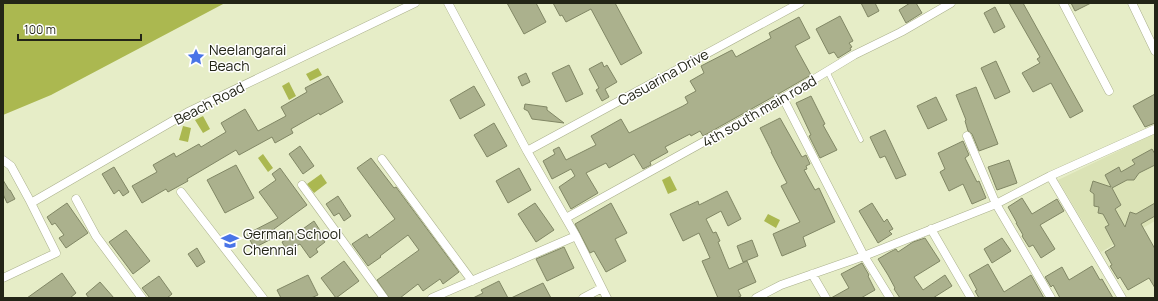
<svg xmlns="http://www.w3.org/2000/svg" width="1158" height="301" font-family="Manrope,sans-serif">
  <rect width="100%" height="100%" fill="#e6edc7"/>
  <path fill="#dbe3b6" d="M1154 134 1155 221 1101 252 1058 180Z"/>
  <path fill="#abb850" d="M3 3H225L51 95 3 115Z
    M318 68 322 75 310 81 306 74Z
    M289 82 296 96 289 100 282 86Z
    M203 116 210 129 203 133 195 120Z
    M183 126 191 128 188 142 179 140Z
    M263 154 273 168 268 172 258 158Z
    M321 174 327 183 314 193 307 184Z
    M670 176 677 190 668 194 662 180Z
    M768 214 780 220 776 228 764 221Z"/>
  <path fill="#abb18d" stroke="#818765" d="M507 3H536L546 22 524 34Z
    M553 3H615L642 53 621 65 591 9 566 22 562 15 560 16Z
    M861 3H875L879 11 868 17Z
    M910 3H916L922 13 906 23 899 10Z
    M1009 3H1023L1083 111 1070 118 1051 83 1033 92 1022 73 1040 63 1037 59 1040 57Z
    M1071 3H1091L1075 11Z
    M995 7 1005 27 994 33 984 13Z
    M840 16 853 41 849 43 852 47 850 48 851 50 838 58 834 52 829 54 816 29Z
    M799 17 810 38 795 46 811 75 780 93 703 136 700 131 691 136 690 134 665 147 668 152 650 162 651 165 643 169 634 154 609 168 606 163 586 173 598 193 571 209 559 187 575 176 571 169 552 179 543 161 555 154 553 150 559 147 566 160 596 145 591 136 621 119 629 133 683 106 688 103 685 97 696 91 690 81 704 73 701 66 732 50 736 57 771 38 769 33Z
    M996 61 1010 92 995 99 981 68Z
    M602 62 604 67 607 65 617 82 605 89 609 97 602 101 596 90 599 88 589 69Z
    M569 65 583 94 566 102 552 73Z
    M526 73 530 82 522 86 518 77Z
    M328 76 343 102 320 115 319 113 291 129 293 133 275 143 272 137 239 155 236 150 187 179 188 181 168 192 166 189 142 203 132 186 157 172 153 165 174 153 176 157 199 144 201 147 226 132 221 123 245 109 258 131 286 116 281 107 307 92 305 88Z
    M474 86 485 105 460 119 450 100Z
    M976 87 998 144 979 151 972 134 968 131 965 121 966 120 956 95Z
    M1155 94V123L1145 127 1133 106Z
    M811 96 825 124 823 125 837 150 820 158 809 136 811 135 796 103Z
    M936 97 947 120 928 129 917 106Z
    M525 104 547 107V110L564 123 532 119 528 111 524 109Z
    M780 118 802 157 806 155 810 164 806 166 807 169 804 170 815 190 819 188 835 222 803 237 806 246 782 256 773 234 800 222 781 186 787 183 771 152H772L760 128Z
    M494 123 507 146 487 157 474 135Z
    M885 130 906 175 896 179 885 156 880 158 870 137Z
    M963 141 969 155 965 158 977 182 979 181 986 198 972 204 963 184 949 191 940 172 945 169 938 153Z
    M300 146 314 166 303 174 289 154Z
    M1152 149 1155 154V165L1139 173 1134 180H1127L1112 188 1121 205 1115 209 1125 227 1130 212 1136 214 1155 203V216L1141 224 1155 249V288L1149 278 1128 290 1120 277 1118 279 1110 266 1112 265 1105 252 1115 246 1105 227 1109 225 1103 214 1098 213 1099 207 1094 206V194L1090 191 1093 181 1111 187 1105 175 1119 167 1121 172 1135 164 1132 160Z
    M371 158 394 188 396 187 459 272 443 284 440 279 423 291 418 284 400 298H389L377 280 419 250 408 235 380 256 381 257 368 266 352 244 367 234 369 238 395 219 357 168Z
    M1009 160 1017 183 997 190 988 167Z
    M236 165 254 198 225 213 207 180Z
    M114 167 129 192 123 196 119 190 114 194 102 174Z
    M280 168 307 205 274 229 277 236 254 248 247 234 278 218 259 192 276 180 272 174Z
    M519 168 531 190 508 203 496 181Z
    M3 180 9 190H10L15 199 7 203 3 194Z
    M727 191 741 219 728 226 721 211 706 219 713 233 716 232 720 241 718 242 729 269 747 261 756 282 738 290 741 296 737 298H718L702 261 710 258 699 233 683 241 670 214 698 201 699 205Z
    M338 196 351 216 344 221 339 213 334 216 326 204Z
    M1022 198 1032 214 1057 199 1064 211 1040 225 1055 249 1041 258 1033 245 1029 247 1022 236 1023 235 1016 223H1017L1008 207Z
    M67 203 88 233 66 248 59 238 64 235 55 223 52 225 47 217Z
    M535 203 554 230 536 242 518 214Z
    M611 203 627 233 615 239 626 261 606 272 594 251 590 253 575 224Z
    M872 203 884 222 887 219 893 229 889 231 892 234 878 243 859 211Z
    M314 221 321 232 319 233 325 242 316 249 318 252 310 258 300 244 287 251 282 242 293 236Z
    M126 230 150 261 133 274 109 242Z
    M925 238 940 261 914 277 923 290 945 275 952 286 933 298H900L894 289 895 288 888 275 878 259 890 252 896 249 898 252 913 242Z
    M1002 238 1011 251 992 263 984 249Z
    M752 240 758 256 743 262 737 246Z
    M564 247 574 268 547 281 536 259Z
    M197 248 205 262 197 267 188 254Z
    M344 261 359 281 336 298 321 278Z
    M862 263 869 275 868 276 875 290 861 298H831L849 288 841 274Z
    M988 264 1004 292 1031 275 1044 298H979L975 291 977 290 969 275Z
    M1092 266 1100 280 1102 279 1113 298H1060L1053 285 1051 287 1045 277 1062 267 1069 280Z
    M62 273 76 293 70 298H27Z
    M308 275 318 295 311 298H281L277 290Z
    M159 276 172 294 167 298H150L142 288Z
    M499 281 508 298H473L483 293 481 290Z
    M100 282 114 298H89L86 294Z
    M543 283 551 298H511Z"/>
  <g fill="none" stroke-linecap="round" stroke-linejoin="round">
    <g stroke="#aab08c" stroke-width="5">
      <path id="service" d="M827 71 861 140"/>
    </g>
    <g stroke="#aab08c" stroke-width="9">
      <path id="minor" d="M448 3 527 151 576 236 607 298
        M1063 3 1109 91
        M1132 3 1155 51
        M783 98 864 256 890 298
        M967 136 996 204 1051 298
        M527 151 800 3
        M382 159 472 281
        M3 160 11 166 29 199 56 253 3 278
        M1050 176 1122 298
        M302 185 384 298
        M181 192 263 298
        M76 199 96 236 142 298
        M31 203 190 111 415 3
        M566 218 783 98 854 55 901 32 951 3
        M931 229 971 298
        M812 274 826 298
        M432 298 576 236
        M583 298 602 288
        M756 298 781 285 864 256 996 204 1050 176 1155 129"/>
    </g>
    <use href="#service" stroke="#fff" stroke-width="4"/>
    <use href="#minor" stroke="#fff" stroke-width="8"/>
  </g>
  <defs>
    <g id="sight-bare" transform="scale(1.38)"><path d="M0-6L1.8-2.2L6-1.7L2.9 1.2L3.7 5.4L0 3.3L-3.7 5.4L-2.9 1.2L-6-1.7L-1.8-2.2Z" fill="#4974e7" stroke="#fff" stroke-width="2.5" paint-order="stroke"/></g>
    <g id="school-bare" transform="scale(1.38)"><path d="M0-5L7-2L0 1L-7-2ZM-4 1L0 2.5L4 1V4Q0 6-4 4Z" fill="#4974e7" stroke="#fff" stroke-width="2.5" paint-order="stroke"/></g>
  </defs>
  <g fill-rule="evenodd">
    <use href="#sight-bare" x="196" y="57"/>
    <use href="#school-bare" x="230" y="241"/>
  </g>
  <g text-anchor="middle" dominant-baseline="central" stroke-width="3" stroke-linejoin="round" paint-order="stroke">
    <g font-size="14" fill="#232517" stroke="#fff" text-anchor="start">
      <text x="209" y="49">Neelangarai<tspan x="209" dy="16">Beach</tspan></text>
      <text x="243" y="233">German School<tspan x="243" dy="16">Chennai</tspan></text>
    </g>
    <g font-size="14" fill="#232517" stroke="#fff">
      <text transform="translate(663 77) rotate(-29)">Casuarina Drive</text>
      <text transform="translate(209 103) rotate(-27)">Beach Road</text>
      <text transform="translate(759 111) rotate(-30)">4th south main road</text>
    </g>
  </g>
  <rect width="1158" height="301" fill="none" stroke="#232517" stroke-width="8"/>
  <path d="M18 34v6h123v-6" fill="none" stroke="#232517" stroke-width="2"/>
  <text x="24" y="34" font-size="12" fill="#232517" stroke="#ffffff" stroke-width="3" paint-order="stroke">100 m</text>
</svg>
